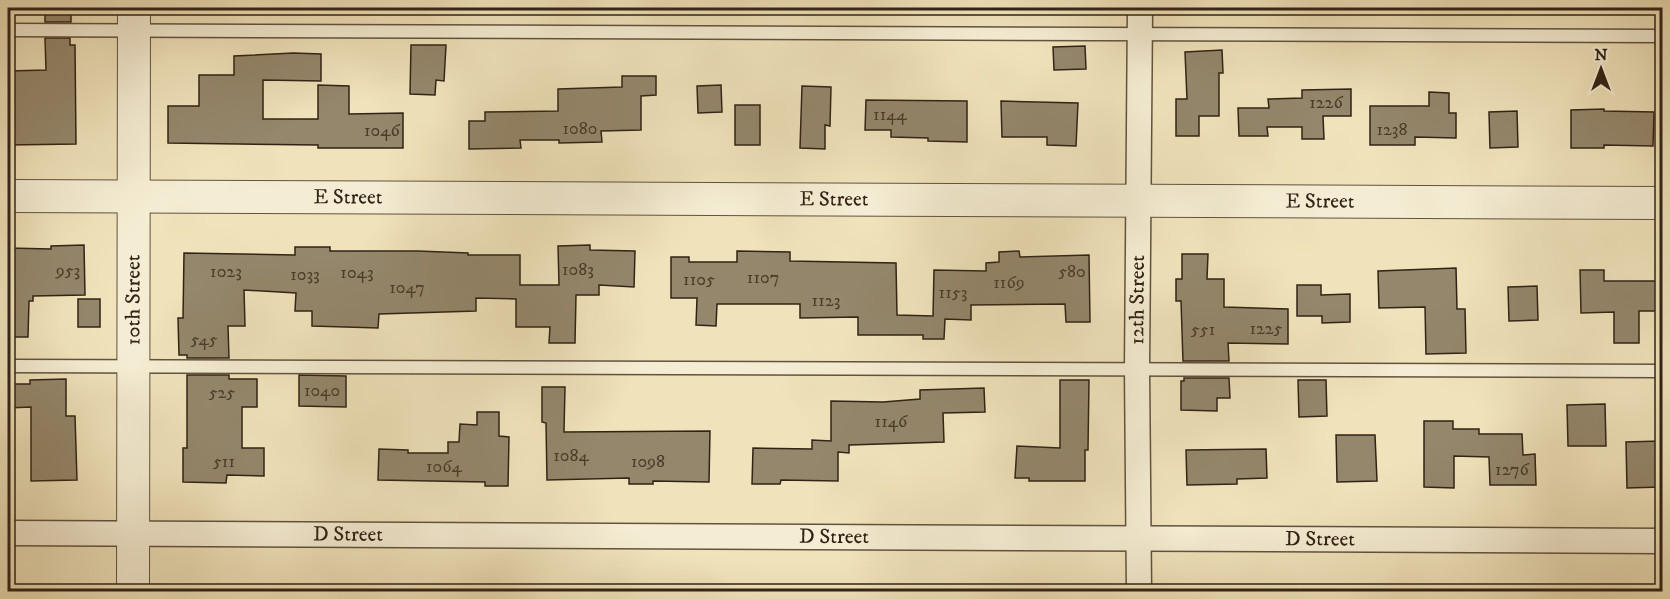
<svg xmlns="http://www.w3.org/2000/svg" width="1670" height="599" font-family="'IM FELL DW Pica',serif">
  <rect width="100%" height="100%" fill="#f0e3bb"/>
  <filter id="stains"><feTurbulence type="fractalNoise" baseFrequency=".00333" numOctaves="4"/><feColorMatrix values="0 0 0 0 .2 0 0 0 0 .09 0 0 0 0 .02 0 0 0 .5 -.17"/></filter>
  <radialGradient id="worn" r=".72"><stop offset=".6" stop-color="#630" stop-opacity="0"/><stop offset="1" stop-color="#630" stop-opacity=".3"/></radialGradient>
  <path fill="#94876c" stroke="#312316" stroke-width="1.5" d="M45 8H71V22H45Z
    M45 38H70V45H75L76 144 8 145V71L46 70Z
    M411 45H446L444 81 436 80 435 95 410 94Z
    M1085 46 1086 69 1054 70 1053 47Z
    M1222 50 1223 73H1219V116H1199V136H1176V99H1187L1185 52Z
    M293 53 321 54V81L263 80V119H318V85L349 86V114L403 113V148H318V145L168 143V106H199V75H234V56Z
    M622 76H656V95L641 96V130L601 131 602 142 559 143V140H520L521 148 469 149V121H485V112L558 111V89L622 87Z
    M721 85 722 112 698 113 697 86Z
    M802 86 831 87 830 126 825 125V149L800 148Z
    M1351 89V116H1323L1324 139H1302V127H1267L1268 136H1239L1238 108H1269L1268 99 1302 98V90Z
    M1429 92 1449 93V113H1456V138L1415 137V145H1370V106H1429Z
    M866 100 967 101V142L928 141V138L891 137V130H865Z
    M1001 101 1078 103 1076 146 1047 145V137H1002Z
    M735 105H760V145H735Z
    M1604 109V111L1654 112 1653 146 1604 145V148H1571V110Z
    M1517 111 1518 147 1490 148 1489 112Z
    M84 245 85 295 33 296V301H29L28 337H8V248L51 249V246Z
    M590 245V250L635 251 634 287 599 285V295H576L575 343H549L550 327H516V299L476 298V311L379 314 378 328 312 326V311H295L296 293 244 290 245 326H228L229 358H187V355H179L178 318H183L184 253 295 255V247H330V251H418L468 253V255H520V285H559L558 246Z
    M737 251 790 252V261L896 263 897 315 933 316 934 270 986 271V263L999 262V252L1019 251 1020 257 1089 255 1090 322H1066L1065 304 971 305V320L945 319 944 339H923V335H858V317L800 318V304H717L716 326 696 325 697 298H671V257H689V262H737Z
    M1182 254H1208L1207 279H1224V307L1288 309V344L1228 343 1229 361H1183L1181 301H1176V279H1182Z
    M1456 268 1457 309H1465L1466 353 1426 354 1425 307 1379 308 1378 271Z
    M1580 270H1604V281H1662V311H1639V343H1614V312L1581 313Z
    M1297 285H1321V295L1350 294V322L1322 323V316H1297Z
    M1537 286 1538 320 1509 321 1508 287Z
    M78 299H100V327H78Z
    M187 375H229V379H257V407H242V448H264V476L227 475 226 483 183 482V448H187Z
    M299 375 346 376V407L299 406Z
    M1184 378H1229L1230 398H1217V411L1181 410V381H1184Z
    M66 379V416H75L77 480 31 481V407L8 408V384H30V380Z
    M1060 380H1089L1088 450H1085V481H1029V478H1015L1017 446 1060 448Z
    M1298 380H1326L1327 416 1299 417Z
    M542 387H565L564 432 710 431 709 482 653 481V484H629V478L547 480 546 423 542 422Z
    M984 388 985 412 943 413 944 442 849 445V453L838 452V481L781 480 780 484H752L753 448 812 449V440L831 441V401L883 402 920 399V390Z
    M1605 404 1606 446H1568L1567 405Z
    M477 412H499V436L509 437 508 486H485V482L378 480 379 449 408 450V453H448V442H459L460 424 477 425Z
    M1424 421H1453V429H1479V434H1522L1523 455 1535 454 1536 485H1490L1489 457 1454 456V488L1424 487Z
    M1336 435H1375L1377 481 1337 482Z
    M1660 441 1661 487 1627 488 1626 442Z
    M1266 449 1267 478 1237 479V484L1187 485 1186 450Z"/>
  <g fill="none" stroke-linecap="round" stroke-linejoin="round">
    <g stroke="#61533f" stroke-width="15">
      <path id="service" d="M8 30 1662 36
        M8 366 1662 371"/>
    </g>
    <g stroke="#61533f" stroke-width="27">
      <g id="minor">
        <path id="s1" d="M8 533 1662 541"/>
        <path id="s2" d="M1139 592 1137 369 1140 8"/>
      </g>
    </g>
    <g stroke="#61533f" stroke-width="34">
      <g id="tertiary">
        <path id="s3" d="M8 196 1662 203"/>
        <path id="s4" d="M133 592 134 8"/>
      </g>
    </g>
    <use href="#service" stroke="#f5edd3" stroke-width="12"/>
    <use href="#minor" stroke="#f5edd3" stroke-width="24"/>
    <use href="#tertiary" stroke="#f5edd3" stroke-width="32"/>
  </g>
  <g text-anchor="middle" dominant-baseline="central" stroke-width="4.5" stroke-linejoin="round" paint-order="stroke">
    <g font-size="18" fill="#4a3c2c">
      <text x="1326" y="103">1226</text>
      <text x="890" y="115">1144</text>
      <text x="580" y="129">1080</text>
      <text x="1392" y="130">1238</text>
      <text x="382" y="131">1046</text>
      <text x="578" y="270">1083</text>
      <text x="68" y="271">953</text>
      <text x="226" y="272">1023</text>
      <text x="1072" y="272">580</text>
      <text x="357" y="273">1043</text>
      <text x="305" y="275">1033</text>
      <text x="763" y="278">1107</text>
      <text x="699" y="280">1105</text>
      <text x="1009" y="283">1169</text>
      <text x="407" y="288">1047</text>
      <text x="953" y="293">1153</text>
      <text x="826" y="301">1123</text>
      <text x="1266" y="329">1225</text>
      <text x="1203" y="330">551</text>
      <text x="204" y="340">545</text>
      <text x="322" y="391">1040</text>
      <text x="222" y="393">525</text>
      <text x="891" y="422">1146</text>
      <text x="571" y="456">1084</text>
      <text x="224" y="462">511</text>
      <text x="648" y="462">1098</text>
      <text x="444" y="467">1064</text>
      <text x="1512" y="470">1276</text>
    </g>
    <g font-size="21" fill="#312316" stroke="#f5edd3">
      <text stroke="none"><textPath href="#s3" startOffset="340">E Street</textPath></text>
      <text stroke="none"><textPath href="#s3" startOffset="826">E Street</textPath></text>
      <text stroke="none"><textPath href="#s3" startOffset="1312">E Street</textPath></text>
      <text stroke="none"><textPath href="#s4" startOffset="292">10th Street</textPath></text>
      <text stroke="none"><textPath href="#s2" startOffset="292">12th Street</textPath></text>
      <text stroke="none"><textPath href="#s1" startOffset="340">D Street</textPath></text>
      <text stroke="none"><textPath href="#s1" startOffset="826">D Street</textPath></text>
      <text stroke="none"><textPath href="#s1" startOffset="1312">D Street</textPath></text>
    </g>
  </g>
  <rect width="1670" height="599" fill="none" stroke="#f0e3bb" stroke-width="30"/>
  <rect x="9" y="9" width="1652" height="581" fill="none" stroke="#312316" stroke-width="3"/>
  <rect x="15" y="15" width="1640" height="569" fill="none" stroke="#312316" stroke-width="1.5"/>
  <g transform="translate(1601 69)" stroke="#f5edd3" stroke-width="4.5" paint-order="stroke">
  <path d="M0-4.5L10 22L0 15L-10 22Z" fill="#312316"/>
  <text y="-9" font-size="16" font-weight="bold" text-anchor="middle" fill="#312316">N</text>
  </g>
  <rect width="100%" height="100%" filter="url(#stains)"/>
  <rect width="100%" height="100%" fill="url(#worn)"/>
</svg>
